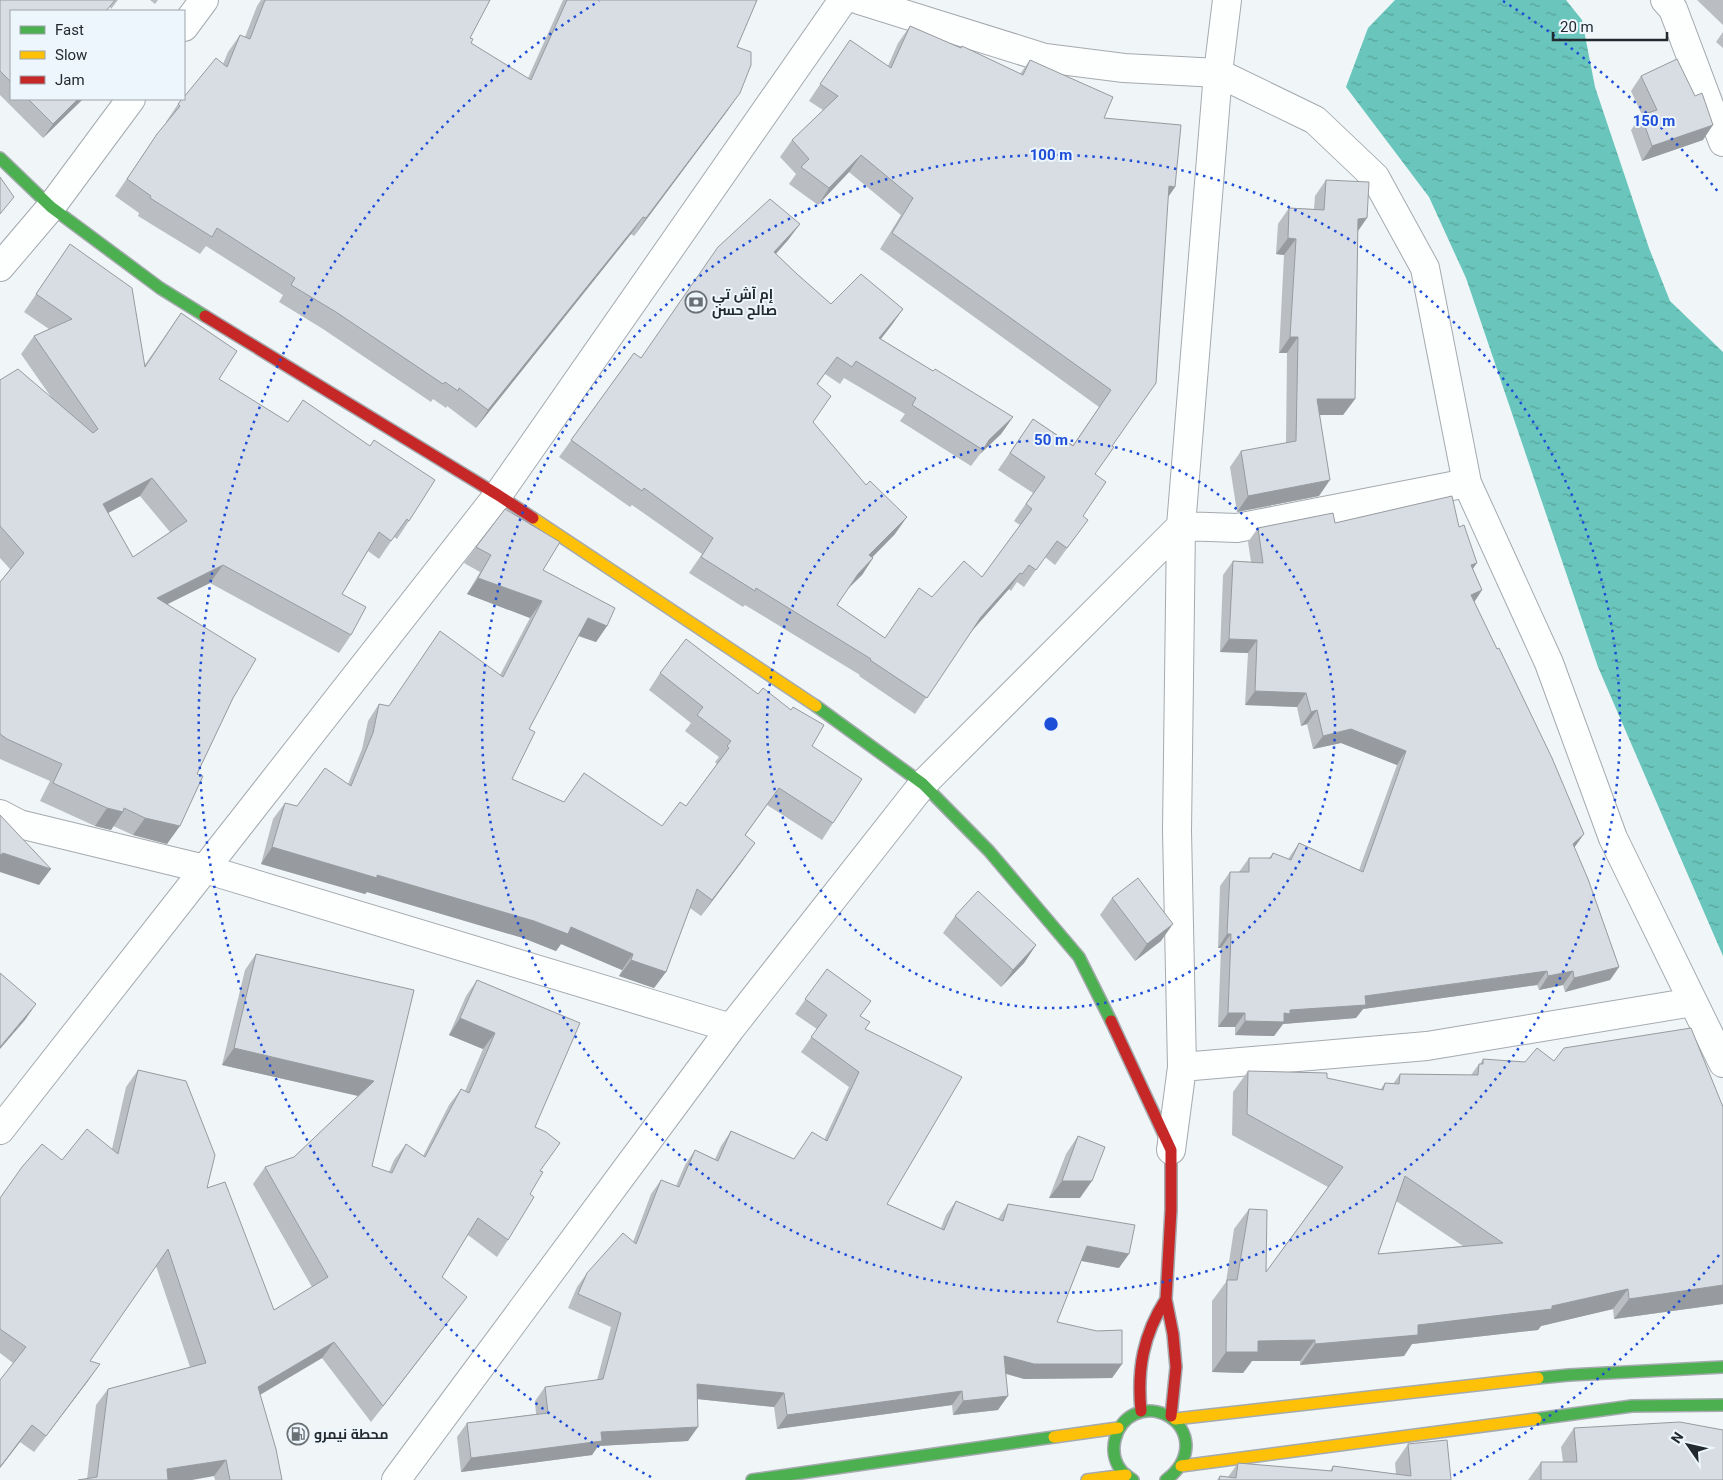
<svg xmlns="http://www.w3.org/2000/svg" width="1723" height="1480" font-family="Roboto,Cairo,sans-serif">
  <defs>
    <pattern id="water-ripples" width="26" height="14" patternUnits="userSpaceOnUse" patternTransform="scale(1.25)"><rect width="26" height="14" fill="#6ac6bc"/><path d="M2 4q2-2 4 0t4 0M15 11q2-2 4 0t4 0" fill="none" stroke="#57a199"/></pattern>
  </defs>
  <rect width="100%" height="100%" fill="#f0f5f8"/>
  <path fill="url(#water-ripples)" d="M1395 0H1566L1582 20 1595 87 1649 248 1670 301 1723 352V956L1598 667 1466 278 1429 197 1346 87 1368 28Z"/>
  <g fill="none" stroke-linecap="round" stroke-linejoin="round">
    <g stroke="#a4aaae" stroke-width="30">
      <path id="street" d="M859 0 1045 58 1124 68 1218 73 1315 120 1375 177 1425 268 1467 483 1549 663 1613 838 1723 1063
        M1665 0 1673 9 1723 142
        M184 27 204 0
        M0 267 51 207 131 99
        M0 814 19 824 205 869 731 1028
        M1182 1067 1427 1046 1693 1002
        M0 1130 498 495 843 0
        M1171 1150 1182 1067 1177 831 1181 526 1218 73 1227 0
        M396 1480 731 1028 923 784 1181 526 1237 528 1467 483"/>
    </g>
    <g stroke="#a4aaae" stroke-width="14">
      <path id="fast" d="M0 158 51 207 160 288 205 316
        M816 706 923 784 989 851 1079 957 1111 1021
        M1538 1378 1569 1375 1723 1367
        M1536 1419 1632 1406 1723 1405
        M752 1480 1054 1437
        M1133 1480C1129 1477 1124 1474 1121 1470 1107 1452 1115 1423 1135 1414 1158 1404 1185 1420 1186 1445 1186 1460 1178 1471 1166 1480"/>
    </g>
    <g stroke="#a4aaae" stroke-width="14">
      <path id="slow" d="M533 518 816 706
        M1175 1419 1538 1378
        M1054 1437 1118 1428
        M1181 1466 1536 1419
        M1087 1480 1126 1475"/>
    </g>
    <g stroke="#a4aaae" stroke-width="14">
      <path id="jam" d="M205 316 498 495 533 518
        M1111 1021 1171 1150V1210L1166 1299 1173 1334 1176 1367 1171 1416
        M1141 1411C1137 1369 1143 1335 1166 1299"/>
    </g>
    <use href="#street" stroke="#fdfefe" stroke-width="28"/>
    <use href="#fast" stroke="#4caf50" stroke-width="11"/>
    <use href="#slow" stroke="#ffc107" stroke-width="11"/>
    <use href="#jam" stroke="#c62828" stroke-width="11"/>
  </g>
  <path fill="#babec3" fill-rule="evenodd" d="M0 0H118L111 9 110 7 11 11V99H83L43 138 0 95Z
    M150 0H158L155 4Z
    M261 0H490L470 38 471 43 528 78 563 0H757L737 47 728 110 634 236 631 234 476 428 447 406 446 408 433 399 431 402 323 329 279 302 283 295 206 246 200 254 138 216 139 213 115 196 145 152 167 122H166L178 104 223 64 228 52 240 35 245 37 257 6Z
    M1697 0H1723V25Z
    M910 26 1020 74 1030 60 1104 118 1175 187 1168 197 1112 446 1095 474 1076 536 1055 565 1045 557 1024 587 1017 582 1011 591 1009 589 971 632 915 714 859 676 860 675 745 605 743 607 689 573 702 554 632 505 630 507 559 457 634 353 641 358 800 224 788 240 776 254 797 274 831 304 903 309 881 339 933 371 1013 417 1001 434 980 454 971 466 900 421 905 414 844 378 840 384 825 374 818 384 813 422 895 534 872 557 873 558 862 575 848 589 837 605 885 638 932 597 982 577 1020 525 1014 521 1033 493 998 470 1033 419 1073 445 1099 407 880 249 901 215 849 172 818 205 789 184 796 174 780 157 792 140 823 110 809 101 838 57 888 66 898 43Z
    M1723 32V48L1716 42Z
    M1641 76 1703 140 1642 161 1631 130 1642 115 1631 91Z
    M1326 180 1358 230 1355 399 1343 415H1320L1319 496 1237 512 1230 467 1241 451 1286 443 1287 353H1279L1284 255 1276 254 1278 224 1289 208 1314 209 1315 196Z
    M70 244 144 366 181 313 219 379 409 521 397 539 394 537 379 559 368 551 342 594 351 635 339 653 210 583 168 604 233 698 197 774 167 844 133 835 113 826 111 830 95 826 40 801 50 781 0 759V582L10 569 0 558V380L51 397 21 354 34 336 49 329 24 312ZM140 496 170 532 133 557 108 513Z
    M1335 523 1459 527 1473 569 1482 590 1474 602 1584 834 1574 847 1619 967 1610 980 1565 992 1563 985 1539 990 1537 985 1363 1009 1356 1018 1283 1024 1274 1036 1235 1035V1027H1218L1221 948H1218L1220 886 1230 872H1239L1249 858H1269L1273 853 1288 859 1299 843 1359 870 1397 765 1341 743 1313 749 1307 724 1301 726 1297 707 1245 705 1248 653 1220 652 1223 575 1233 561 1251 562 1248 542 1258 528Z
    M476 547 543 570 607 626 596 642 578 636 529 729 512 779 564 802 662 826 686 806 717 764 715 762 719 757 685 731 691 723 649 690 660 673 812 746 833 823 822 840 767 805 745 836 743 860 701 916 690 908 666 972 654 988 619 976 622 970 561 944 556 951 523 938 367 892 365 894 261 864 273 819 285 803 297 806 348 784 362 749 368 721 379 704 389 706 500 675 530 618 467 594 480 572 464 563Z
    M1112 898 1161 941 1135 961 1100 915Z
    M955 916 1036 945 1024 963 1001 987 943 933Z
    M256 954 414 990 372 1166 389 1172 394 1160 406 1144 423 1156 449 1105 461 1089 465 1091 483 1049 449 1035 466 996 477 980 535 1127 540 1171 508 1240 497 1257 468 1235 442 1277 455 1313 371 1422 322 1358 260 1395 282 1480H215L214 1476 87 1479 96 1405 108 1389 190 1367 156 1266 90 1361 88 1381 34 1452 20 1442 0 1468V1380L13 1363 0 1353V1198L62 1160 112 1149 126 1087 138 1070 207 1188 274 1310 312 1287 253 1184 265 1167 294 1157 358 1096 222 1065 245 970Z
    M827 969 861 1016 865 1029 887 1204 941 1228 946 1215 956 1201 998 1219 1008 1204 1119 1268 1081 1261 1057 1322 1122 1364 1112 1378 1024 1379 1006 1374 998 1410 953 1415 952 1405 777 1429 774 1407 698 1399 688 1441 598 1446 592 1455 461 1472 457 1437 467 1423 536 1414 535 1401 545 1387 597 1380 611 1327 568 1308 577 1287 587 1273 633 1242 651 1194 661 1180 676 1186 685 1165 695 1150 715 1159 721 1146 731 1131 794 1159 824 1140 849 1087 801 1052 817 1029 795 1014Z
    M1483 1059 1723 1304 1614 1319 1613 1309 1541 1326 1538 1330 1412 1344 1404 1356 1300 1365V1361H1252L1243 1373 1212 1372V1301L1226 1282 1234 1229 1249 1209 1266 1272 1328 1187 1232 1135 1233 1092 1248 1071 1327 1078 1380 1090 1385 1083 1393 1084 1400 1074 1471 1075 1479 1064H1480ZM1396 1201 1463 1246 1378 1254Z
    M1078 1136 1080 1198H1049L1066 1154Z
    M1574 1428 1723 1480H1528L1541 1462H1563L1561 1447Z
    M1408 1444 1451 1480H1217L1220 1476 1228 1477 1238 1463 1330 1471 1333 1466 1396 1474 1395 1463Z"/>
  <path fill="#979b9f" d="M740 93 728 110 634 236 646 218Z
    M78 99H83L43 138 53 124Z
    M1713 125 1703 140 1642 161 1652 146Z
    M861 155 849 172 818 205 829 188Z
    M1169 186 1175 187 1164 203Z
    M643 217 631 234 476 428 488 410Z
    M1367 218 1356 234 1358 219Z
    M800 224 788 240 762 269 774 252Z
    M1288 238 1296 239 1284 255 1276 254Z
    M903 309 891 326 868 355 879 338Z
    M1290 337H1298L1287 353H1279Z
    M1317 399H1355L1343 415H1306Z
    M1013 417 1001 434 980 454 989 440Z
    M152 478 140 496 91 522 103 504Z
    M1330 480 1319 496 1237 512 1248 496Z
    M907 517 895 534 858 572 869 555Z
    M873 558 862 575 846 590 858 574Z
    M1477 563 1467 577 1471 565Z
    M223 565 210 583 145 615 157 598Z
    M1020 573 1009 589 969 634 981 617Z
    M478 578 542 601 530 618 467 594Z
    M1482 590 1473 604 1471 595Z
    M588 618 607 626 596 642 576 635Z
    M1229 639 1257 640 1248 653 1220 652Z
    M1255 691 1306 693 1297 707 1245 705Z
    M1317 710 1307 724 1301 726 1311 712Z
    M1351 729 1406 751 1397 765 1341 743 1313 749 1323 736Z
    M107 808 123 812 111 830 95 826Z
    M145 818 180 826 167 844 133 835Z
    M1584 834 1574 848 1573 844Z
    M755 843 743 860 701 916 712 900Z
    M272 847 571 927 633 954 622 970 561 944 556 951 523 938 367 892 365 894 261 864Z
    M3 853 51 869 39 885 0 872V855Z
    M1173 924 1161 941 1135 961 1147 944Z
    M1227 934H1231L1221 948H1218Z
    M1036 945 1024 963 1001 987 1013 970Z
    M631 960 666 972 654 988 619 976Z
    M1619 967 1610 980 1565 992 1574 978Z
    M1547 971 1537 985 1363 1009 1356 1018 1283 1024 1274 1036 1235 1035 1245 1021 1284 1013 1290 1010 1365 996Z
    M1573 971 1563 985 1539 990 1548 976Z
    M36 1004 25 1020 0 1049V1047Z
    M1228 1013H1245L1235 1027H1218Z
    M460 1018 495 1033 483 1049 449 1035Z
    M234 1048 374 1081 363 1097 222 1065Z
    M1062 1181H1092L1080 1198H1049Z
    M1087 1246 1129 1254 1119 1268 1077 1260Z
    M1723 1285V1304L1614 1319 1629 1299Z
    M1628 1289 1613 1309 1541 1326 1538 1330 1412 1344 1404 1356 1300 1365 1315 1344 1418 1325 1552 1306Z
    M467 1297 455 1313 371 1422 383 1406Z
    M1315 1340 1300 1361H1252L1243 1373 1212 1372 1226 1352 1258 1341Z
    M334 1342 322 1358 246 1403 258 1387Z
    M1004 1356 1122 1364 1112 1378 1024 1379 994 1370Z
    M100 1364 88 1381 34 1452Z
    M697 1384 784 1393 774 1407 687 1398Z
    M962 1391 952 1405 777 1429 787 1415Z
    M1008 1396 998 1410 953 1415 963 1401Z
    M32 1425 20 1442 0 1468V1467Z
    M698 1427 688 1441 598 1446 592 1455 461 1472 471 1458 601 1432Z
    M226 1460 214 1476 192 1480H159L167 1469Z"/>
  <path fill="#d8dde3" stroke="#979b9f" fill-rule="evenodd" d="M0 0H115L106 11H11V82L0 71Z
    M265 0H490L470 38 473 39 471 43 531 80 567 0H757L737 47 751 52V65L740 93 646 218 643 217 488 410 459 388 458 391 445 382 443 384 336 312 291 285 295 278 217 228 212 237 150 198 151 196 127 179 157 134 180 106 178 104 182 99H184V97L216 58 227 67 240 35 250 39Z
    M910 26 961 48 962 46 1023 75 1030 60 1113 97 1104 118 1181 125 1175 187 1169 186 1156 383 1112 446 1114 447 1095 474 1106 482 1083 516 1088 520 1067 548 1057 541 1036 570 1029 565 1022 574 1020 573 981 617 927 698 870 660 871 659 756 588 755 591 701 557 713 538 644 488 642 491 571 440 634 353 641 358 718 247 770 199 800 224 774 252 797 274 831 304 861 274 903 309 879 338 933 371 935 369 1013 417 989 440 983 450 912 405 916 398 856 361 852 367 837 357 817 384 831 396 813 422 866 485 870 481 907 517 869 555 873 558 858 574 837 605 885 638 919 588 932 597 964 561 982 577 1032 509 1026 504 1045 477 1010 453 1033 419 1073 446 1111 390 892 233 913 198 861 155 829 188 801 167 809 159 792 140 838 96 820 84 850 40 891 68Z
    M1677 59 1695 96 1702 93 1713 125 1652 146 1641 115 1657 110 1641 76Z
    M28 99H78L53 124Z
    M0 177 14 197 0 214Z
    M1326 180 1369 182 1367 218 1358 219 1355 399H1317L1330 480 1248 496 1241 451 1296 441 1298 337H1290L1296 239 1288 238 1289 208 1324 210Z
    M70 244 132 288 145 367 181 313 237 351 219 379 288 422 303 400 370 446 374 440 435 480 409 521 407 519 391 541 379 532 342 594 366 607 351 635 223 565 157 598 256 659 233 698 197 774 203 776 180 826 145 818 124 808 123 812 107 808 53 783 62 764 7 739 0 734V582L24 553 0 526V380L18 369 93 433 98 429 34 336 72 319 36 294ZM152 478 187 521 133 557 103 504Z
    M1452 496 1459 527 1464 525 1477 563 1471 565 1482 590 1471 595 1497 649 1499 648 1552 758 1584 834 1573 844 1588 879 1619 967 1574 978 1573 971 1548 976 1547 971 1365 996 1366 1005 1290 1010V1014L1284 1013V1022L1245 1021V1013H1228L1231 934H1227L1230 872H1249V858H1271L1273 853 1291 860 1299 843 1363 872 1406 751 1351 729 1323 736 1317 710 1311 712 1306 693 1255 691 1257 640 1229 639 1233 561 1263 563 1258 528 1333 513 1335 523Z
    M505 509 560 542 543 570 615 608 607 626 588 618 529 729 535 732 512 779 564 802 584 773 662 826 680 802 686 806 729 748 727 746 731 741 697 715 703 707 660 673 686 639 758 694 763 688 791 710 793 707 824 725 812 746 862 779 833 823 779 788 745 835 755 843 712 900 697 889 666 972 631 960 633 954 571 927 568 934 534 921 377 875V878L272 847 285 803 297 806 325 768 351 786 373 733 379 704 389 706 440 631 503 677 542 601 478 578 491 555 476 547Z
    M0 815 51 869 3 853 0 855Z
    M1138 878 1173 924 1147 944 1112 898Z
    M978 891 1036 945 1013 970 955 916Z
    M256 954 414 990 372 1166 392 1173 406 1144 425 1157 461 1089 469 1093 495 1033 460 1018 477 980 580 1023 535 1127 546 1132 560 1143 540 1171 543 1172 530 1194 534 1197 508 1240 478 1218 442 1277 467 1297 383 1406 334 1342 258 1387 276 1449 282 1480H230L226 1460 167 1469 168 1480H78L97 1477 108 1389 206 1363 168 1249 90 1361 100 1364 46 1436 32 1425 0 1467V1380L26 1347 0 1329V1198L22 1167 42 1144 62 1160 87 1129 118 1154 138 1070 186 1081 215 1155 207 1188 225 1182 274 1310 328 1277 265 1167 294 1157 374 1081 234 1048Z
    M827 969 871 1001 860 1016 870 1022 865 1029 962 1077 887 1204 944 1230 956 1201 1003 1221 1008 1204 1135 1225 1129 1254 1087 1246 1057 1322 1097 1331 1122 1330V1364H1034L1004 1356 1008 1396 963 1401 962 1391 787 1415 784 1393 697 1384 698 1427 601 1432 602 1441 471 1458 467 1423 548 1413 545 1387 603 1379 621 1313 578 1294 587 1273 623 1233 636 1244 661 1180 679 1187 695 1150 718 1161 731 1131 794 1159 812 1132 827 1141 859 1072 811 1037 827 1015 805 999Z
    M0 973 36 1004 0 1047Z
    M1691 1028 1723 1107V1285L1629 1299 1628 1289 1552 1306V1309L1418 1325V1335L1315 1344V1340L1258 1341V1352H1226L1227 1280H1237L1249 1209 1267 1210 1266 1272 1343 1167 1247 1114 1248 1071 1327 1073V1078L1383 1090 1385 1083 1399 1084 1400 1074 1478 1075 1479 1064H1483V1059L1525 1062 1537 1048 1554 1061 1564 1048ZM1405 1176 1503 1243 1378 1254Z
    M1078 1136 1105 1147 1092 1181H1062Z
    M1680 1422 1723 1430V1480H1541V1462H1577L1574 1428Z
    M1447 1440 1451 1480H1219L1220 1476 1236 1478 1238 1463 1332 1471 1333 1466 1411 1476 1408 1444Z"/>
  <g fill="none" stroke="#1d4ed8" stroke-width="2.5" stroke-dasharray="2.5 5">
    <circle cx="1051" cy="724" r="284"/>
    <circle cx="1051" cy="724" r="569"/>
    <path d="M1719 1255A853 853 0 0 1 1451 1477M651 1477A853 853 0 0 1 599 1M1503 1A853 853 0 0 1 1719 193"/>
  </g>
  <defs>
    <g id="bank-ring" transform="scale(1.125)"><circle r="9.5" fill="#edf6fc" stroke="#6a7175" stroke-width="1.5"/><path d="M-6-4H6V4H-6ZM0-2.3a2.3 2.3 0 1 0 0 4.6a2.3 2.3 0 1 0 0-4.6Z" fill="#6a7175"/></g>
    <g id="fuel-ring" transform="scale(1.125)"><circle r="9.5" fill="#edf6fc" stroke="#6a7175" stroke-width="1.5"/><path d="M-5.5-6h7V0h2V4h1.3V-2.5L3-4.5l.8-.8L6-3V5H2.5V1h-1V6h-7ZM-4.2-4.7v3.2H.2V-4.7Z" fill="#6a7175"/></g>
  </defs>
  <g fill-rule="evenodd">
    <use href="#bank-ring" x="696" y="302"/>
    <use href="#fuel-ring" x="298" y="1434"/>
  </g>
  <g text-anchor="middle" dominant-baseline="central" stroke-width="4" stroke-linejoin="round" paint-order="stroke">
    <g font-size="14" font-weight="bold" fill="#222a2f" stroke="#edf6fc" text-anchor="start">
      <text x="712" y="294">إم آش تي<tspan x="712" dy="16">صالح حسن</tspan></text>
      <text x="314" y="1434">محطة نيمرو</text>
    </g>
  </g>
  <circle cx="1051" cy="724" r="8" fill="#1d4ed8" stroke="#edf6fc" stroke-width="2.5"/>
  <g font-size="15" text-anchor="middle" font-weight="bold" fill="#1d4ed8" stroke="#edf6fc" stroke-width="4" stroke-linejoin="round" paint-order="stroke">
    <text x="1654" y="126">150 m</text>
    <text x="1051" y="160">100 m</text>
    <text x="1051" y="445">50 m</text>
  </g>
  <rect x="10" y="10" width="175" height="90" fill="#edf6fc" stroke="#9ca4aa"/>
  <rect x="20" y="26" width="25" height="8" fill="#4caf50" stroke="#9ca4aa"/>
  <text x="55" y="35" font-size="15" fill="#222a2f">Fast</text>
  <rect x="20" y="51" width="25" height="8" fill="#ffc107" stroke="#9ca4aa"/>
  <text x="55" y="60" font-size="15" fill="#222a2f">Slow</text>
  <rect x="20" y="76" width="25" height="8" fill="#c62828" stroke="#9ca4aa"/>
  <text x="55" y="85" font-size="15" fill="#222a2f">Jam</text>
  <g transform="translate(1688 1445) rotate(304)" stroke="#edf6fc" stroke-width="4" paint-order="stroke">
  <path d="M0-4L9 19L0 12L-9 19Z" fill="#222a2f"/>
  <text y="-8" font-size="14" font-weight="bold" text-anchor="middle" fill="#222a2f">N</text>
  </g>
  <path d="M1553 32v8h114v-8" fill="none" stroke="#222a2f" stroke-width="2.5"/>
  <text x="1560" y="32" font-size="15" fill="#222a2f" stroke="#edf6fc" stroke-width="4" paint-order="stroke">20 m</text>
</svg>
